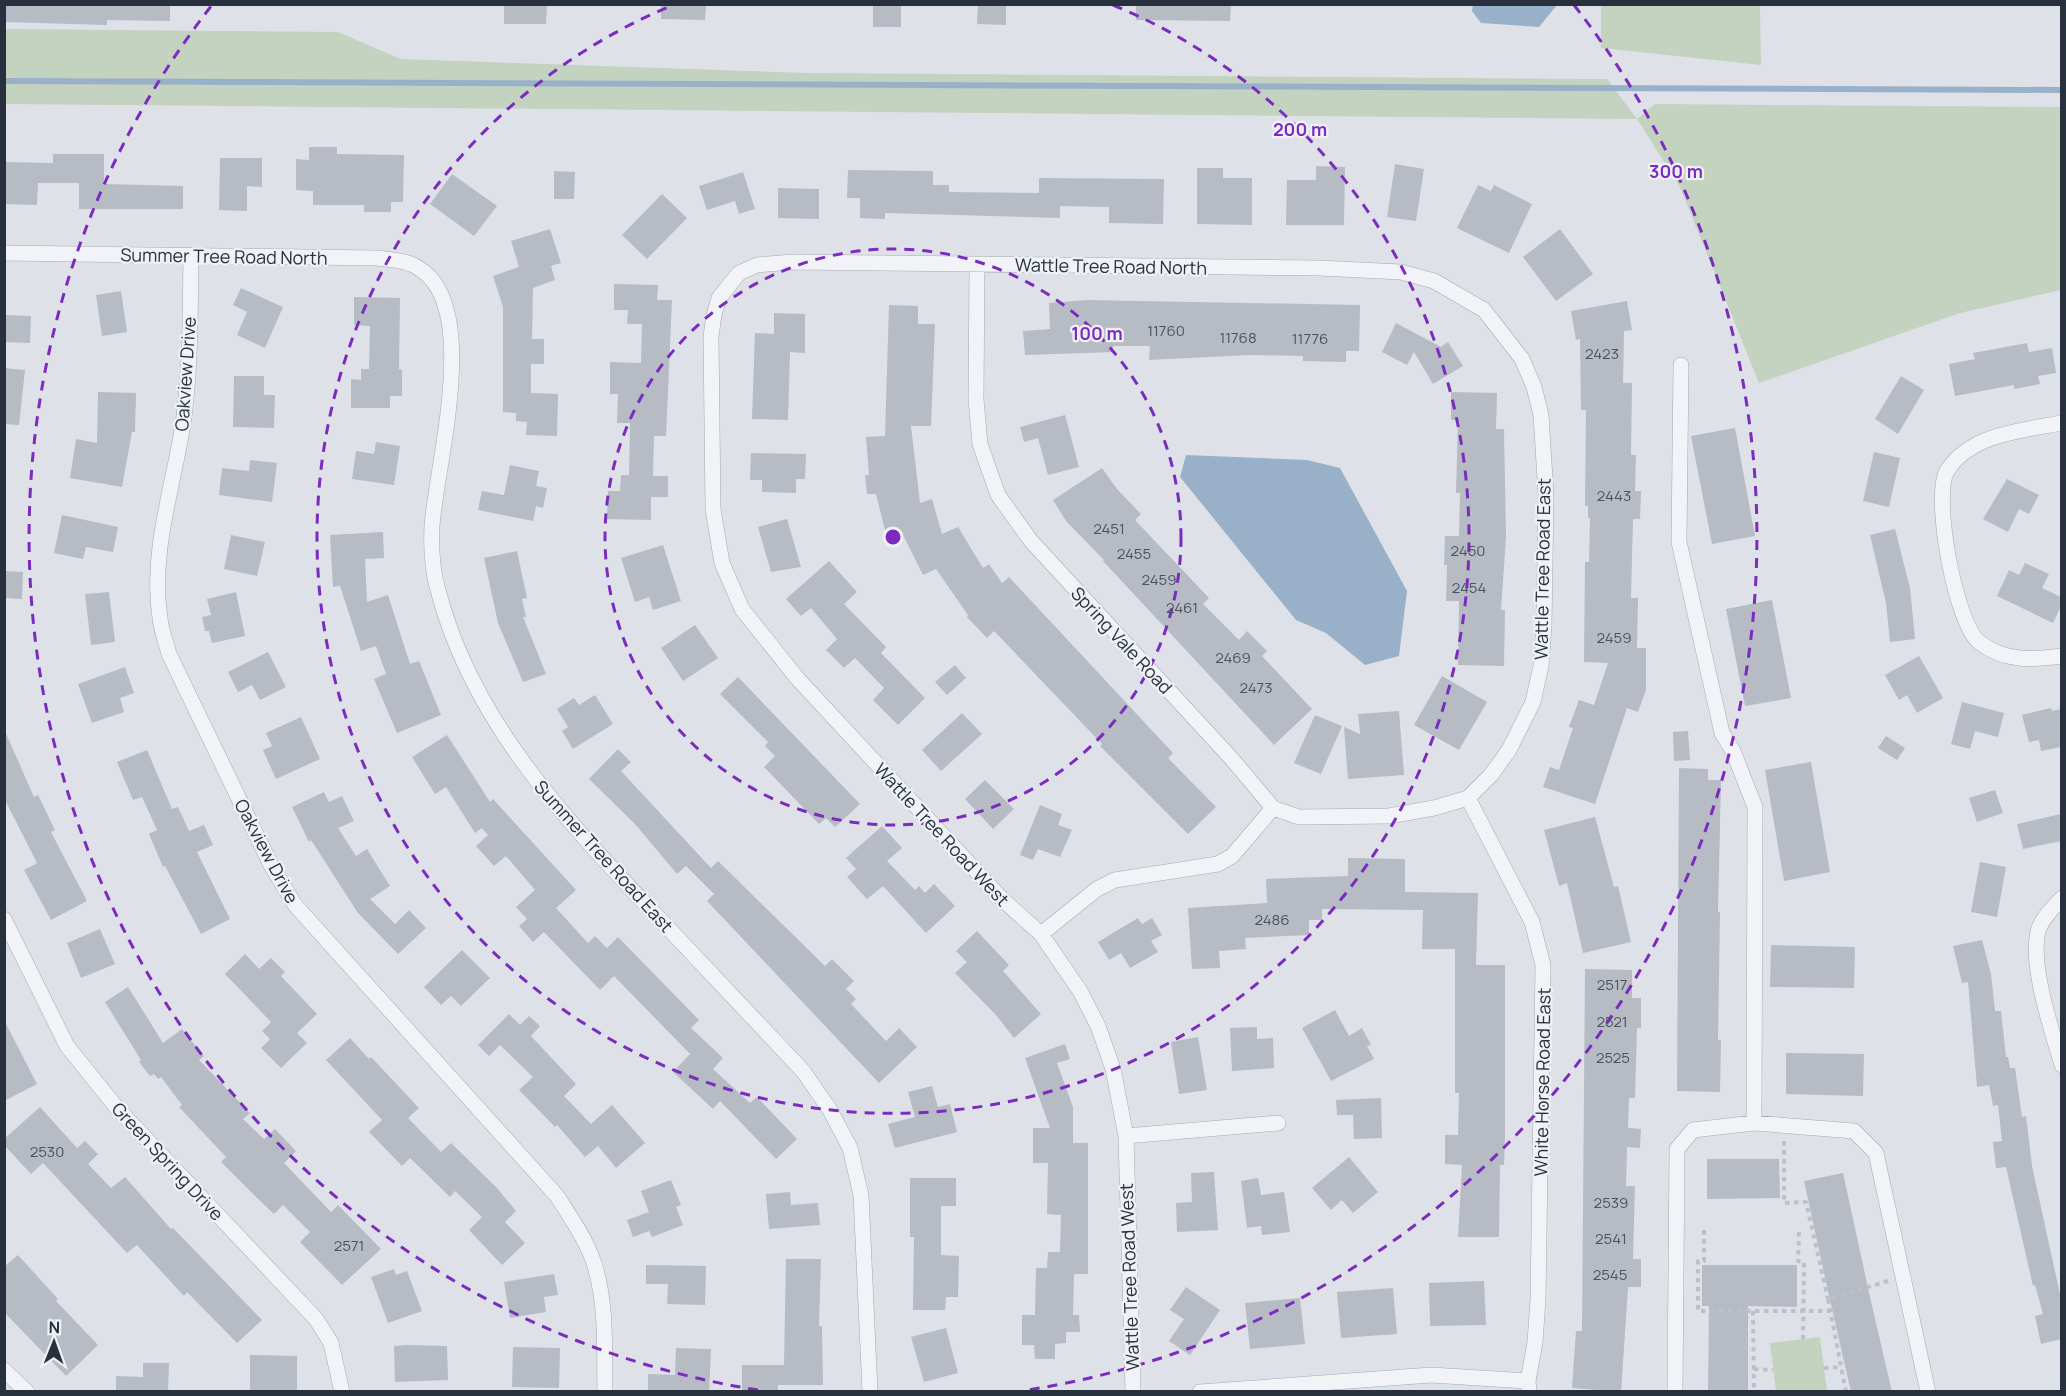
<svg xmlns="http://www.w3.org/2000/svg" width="2066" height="1396" font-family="Manrope,sans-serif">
  <rect width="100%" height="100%" fill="#dee2e8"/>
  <path fill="#c4d2c0" d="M1601 5H1760L1761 65 1601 48Z
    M5 29 338 32 401 59 807 73 1607 79 1637 119 1655 104 2061 107V290L1960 313 1759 383 1680 187 1637 119 5 104Z
    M1820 1337 1827 1391H1776L1770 1343Z"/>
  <path fill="#99b1c8" d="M1473 5V4L1557 5 1539 27 1481 23 1472 11Z
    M1186 455 1307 460 1340 468 1407 591 1399 656 1365 665 1326 633 1296 620 1180 477Z"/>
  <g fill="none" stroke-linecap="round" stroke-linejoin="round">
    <path stroke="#99b1c8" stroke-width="6" d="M4 81 2062 90"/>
  </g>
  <path fill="#b6bbc4" d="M4 4H170V21L107 20V25L4 22Z
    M504 4H547L546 24H504Z
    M661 4H706L705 20 661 19Z
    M873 4H901V27H873Z
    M978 4H1006V25L977 24Z
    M1136 4H1231L1230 21 1136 20Z
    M309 147H337V154L404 155 403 202H391V212H364V205H313V191L296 190V159L309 160Z
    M53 154H104V184L183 186V209H79V183H38L37 205 4 204V162L53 163Z
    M220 158H262V187L247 186V211L219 210Z
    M1395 164 1424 169 1416 221 1387 217Z
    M1316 166 1345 167 1344 225H1286L1287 180H1316Z
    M1197 168H1223V178H1252V225L1197 224Z
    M848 170 933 171V185H949V192L1039 193V178L1164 179 1163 224 1109 223V207L1060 206V218L885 213V219L860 218V198H847Z
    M554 171 575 172 574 199H554Z
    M743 172 755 209 739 214 735 201 707 210 699 186Z
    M452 174 497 206 474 236 430 204Z
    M1478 185 1491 191 1494 185 1532 204 1509 253 1457 228Z
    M778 188 819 189V219L778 218Z
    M662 194 687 218 647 259 622 235Z
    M550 229 561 263 551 266 555 280 533 288 532 339H544V364H531V393L558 394 557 436 526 435 527 422 516 421V413L503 412V307L493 276 519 267 511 241Z
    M1560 229 1593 274 1556 301 1523 257Z
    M614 284 658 285 657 300H672L666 436H654L653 476H668V497H651V520L607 519 608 491H620L621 475H629L630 423H617L618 394H610V362L641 363 642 324H627L628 310H614Z
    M241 288 283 307 265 348 237 335 247 312 233 305Z
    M121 291 127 332 102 336 96 295Z
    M354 297 400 298 399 369 402 370V396H390V408H351V379L361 380V369H369L370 326 354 325Z
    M1087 300 1360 305 1359 351H1346V362L1303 361V356L1251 355 1149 360 1150 346H1113V352L1025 355 1023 331 1050 329 1049 303Z
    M1627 301 1632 330 1624 331 1623 383H1632L1631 455H1636L1635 491H1641L1640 519H1633L1631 598H1638L1637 648H1646V690L1638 712 1627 708 1595 804 1543 787 1550 767 1559 770 1573 728 1569 727 1579 700 1594 705 1608 663 1584 662 1585 562H1589L1590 518H1588V506H1585L1586 410H1581L1580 339 1576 340 1571 311Z
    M889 305 918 306V324H935L931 426H911L920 503 932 499 942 534 958 527 983 568 989 564 1002 583 1009 577 1173 753 1168 758 1216 807 1188 834 1100 746 1102 744 994 631 987 638 967 617 968 615 936 569 923 575 904 537 888 542 876 494H867L865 475H869L866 437 885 436Z
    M774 313 805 314V353L790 352 788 420 752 419 755 333 774 334Z
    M4 315 31 316 30 343 4 342Z
    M1396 323 1441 347 1448 342 1463 366 1433 384 1414 352 1407 365 1382 352Z
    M2027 343 2029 352 2052 348 2056 373 2038 376 2040 384 2014 389V385L1955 396 1949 364 1975 359 1973 353Z
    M4 368 25 370 19 425 4 424Z
    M234 376H264V395H275L274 428 233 427Z
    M1901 376 1924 390 1898 434 1875 419Z
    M98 392 136 393 135 432H132L122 487 70 478 76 439 97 443Z
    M1451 392 1497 393 1496 429H1504L1506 537 1501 610H1505L1504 666 1458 665 1459 601H1446L1447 565H1444L1445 536H1459L1460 493H1456L1458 420H1451Z
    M1065 415 1079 467 1048 475 1038 438 1024 442 1020 427Z
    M1735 428 1755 536 1712 544 1691 436Z
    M376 442 400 446 394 485 352 479 356 451 374 454Z
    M1874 452 1900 458 1889 507 1863 501Z
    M751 453 806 454 805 479H796V493L762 492V480H750Z
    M250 460 277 463 272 502 219 495 222 468 249 471Z
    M510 465 539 471 536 486 547 488 543 508 536 506 533 521 478 510 482 491 504 495Z
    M1102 468 1117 489 1141 514 1135 520 1209 598 1203 604 1239 640 1247 631 1267 651 1262 656 1312 709 1274 745 1103 561 1104 560 1066 521 1053 500Z
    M2007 479 2039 495 2029 514 2019 509 2008 532 1983 519Z
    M62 515 118 527 113 552 86 547 83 559 54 553Z
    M787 519 801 567 771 572 758 527Z
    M1895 529 1910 588 1915 639 1890 642 1886 603 1870 535Z
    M383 532 384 558 365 559 367 602 388 595 410 664 419 661 441 715 397 733 374 679 386 674 376 646 361 651 340 586 333 587 330 535Z
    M231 535 265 542 257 576 224 569Z
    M663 545 681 601 653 610 649 597 635 602 621 558Z
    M517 551 527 598 522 599 526 617H523L546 674 523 682 498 623 484 558Z
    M829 561 857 592 844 604 886 647 881 653 925 698 898 725 873 700 884 688 855 658 844 668 826 650 837 639 811 608 801 616 786 599Z
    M2025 563 2049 574 2042 588 2061 597V606L2053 623 1997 596 2009 570 2019 575Z
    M4 571 23 572 22 599 4 598Z
    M109 592 115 642 91 645 85 594Z
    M236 592 245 636 212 643 209 631H205L202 617 211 615 207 599Z
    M1772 600 1791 698 1745 706 1726 609Z
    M695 625 718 658 683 681 661 648Z
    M268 652 286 687 260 700 252 685 238 692 228 672Z
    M1919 656 1943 698 1917 713 1907 695 1899 700 1885 675Z
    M955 665 966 678 947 695 935 682Z
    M125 667 134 693 120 698 124 712 92 723 78 684Z
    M1442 676 1487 702 1459 750 1414 725Z
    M738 677 860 804 835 827 826 818 819 824 764 767 775 756 765 746 768 742 720 694Z
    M595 695 613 724 573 749 562 731 568 727 557 709 574 698 579 705Z
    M1962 702 2004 713 1998 737 1975 731 1970 749 1951 744Z
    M2051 708 2052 711 2061 709V747L2041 751 2039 740 2029 742 2022 715Z
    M1399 711 1404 775 1348 779 1344 727 1360 734 1358 714Z
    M962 713 982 734 941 771 922 750Z
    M1315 715 1342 726 1321 774 1294 763Z
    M301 717 320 759 276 779 263 750 272 746 266 733Z
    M4 729 34 797 38 795 55 830 51 832 87 901 51 920 24 870 37 863 4 798Z
    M1688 731 1690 760 1674 761 1673 732Z
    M447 735 490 802 493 799 576 890 556 908 588 943 595 936 607 948 618 937 699 1020 691 1028 723 1058 713 1069 750 1103 757 1097 797 1139 776 1159 720 1101 713 1109 673 1072 690 1054 614 976 600 990 544 932 533 942 519 926 527 919 516 907 535 890 506 856 494 866 476 846 488 835 482 828 475 833 446 787 435 794 412 757Z
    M1886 736 1905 748 1897 760 1878 748Z
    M618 749 631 762 621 771 711 868 718 861 825 966 832 959 854 981 846 989 856 999 851 1004 886 1041 899 1028 917 1047 879 1083 707 901 714 894 686 866 677 874 635 824 589 779Z
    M147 750 172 809 178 807 189 831 204 825 213 845 197 852 230 919 201 934 165 866 163 867 149 834 157 830 142 797 133 800 117 762Z
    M1811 762 1830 872 1784 881 1765 770Z
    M1679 768 1708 769V780H1721L1718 912H1720L1718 1040H1721L1720 1092 1677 1091Z
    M985 780 1014 809 993 829 965 799Z
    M1995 790 2003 813 1977 822 1969 798Z
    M324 792 329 802 342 796 354 821 338 828 356 856 367 849 390 886 370 899 395 924 409 910 426 928 398 954 358 913 311 840 309 842 292 807Z
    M1040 805 1062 814 1058 825 1072 830 1060 857 1038 849 1033 860 1020 855Z
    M2061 814V841L2023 849 2017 824Z
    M1595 817 1614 887 1618 886 1631 942 1583 953 1567 883 1559 886 1544 830Z
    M882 826 902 848 887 861 915 890 919 886 925 893 934 884 955 906 926 933 883 886 867 899 847 877 856 869 846 858Z
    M1348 858 1405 859V892L1478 893 1476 965H1505V1136L1504 1165H1500L1499 1237H1458L1462 1165 1445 1164V1135H1458L1459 1093H1455V949H1422L1423 910 1322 909V920H1309V935L1245 938 1246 949 1219 951 1220 968 1192 969 1188 908 1267 903 1266 879 1348 876Z
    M1980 862 2006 867 1997 917 1971 912Z
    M1138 918 1142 924 1152 918 1162 935 1151 941 1158 952 1130 968 1121 953 1109 960 1098 942Z
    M100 929 115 964 81 978 67 943Z
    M977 931 1009 965 1003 971 1041 1014 1014 1038 996 1015 955 973 967 962 956 951Z
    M1982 940 1991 974 1995 1011H2001L2006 1057H2008L2010 1068H2015L2022 1117 2026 1116 2032 1166 2061 1299V1339L2041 1344 2035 1316 2043 1314 2035 1285 2033 1286 2006 1167 1996 1168 1993 1142 2002 1141 1998 1105 1993 1106 1989 1085 1977 1087 1968 982 1962 983 1953 946Z
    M1771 945 1855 947 1854 988 1770 987Z
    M462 950 490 978 461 1006 451 996 441 1005 424 987Z
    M245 954 259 969 271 958 285 972 281 976 317 1014 297 1033 307 1043 281 1068 261 1048 270 1039 262 1031 271 1022 225 974Z
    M1585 969 1632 970V998H1641V1028H1637L1635 1098H1629L1628 1128 1641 1129 1640 1148 1627 1147 1626 1186H1635L1633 1259H1641V1287H1628L1621 1392 1572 1388 1576 1331H1582Z
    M128 987 163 1043 182 1029 204 1056 199 1060 250 1113 243 1119 264 1139 275 1129 296 1151 284 1163 331 1212 338 1205 381 1249 342 1285 300 1242 310 1232 283 1205 274 1214 252 1193 221 1162 226 1157 179 1107 182 1105 161 1077 158 1079 154 1074 150 1076 139 1062 141 1060 105 1002Z
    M1335 1010 1349 1036 1362 1028 1371 1045 1367 1046 1374 1059 1331 1081 1302 1028Z
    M509 1014 520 1025 529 1016 540 1026 531 1036 576 1084 564 1096 591 1124 612 1105 645 1143 616 1168 598 1146 585 1157 557 1125 555 1127 519 1090 533 1077 500 1045 489 1056 478 1045Z
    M4 1020 37 1084 4 1101Z
    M1257 1027V1039L1273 1038 1274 1068 1232 1071 1230 1028Z
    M1198 1037 1207 1090 1179 1094 1171 1042Z
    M350 1038 369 1059 371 1057 419 1108 408 1118 441 1152 451 1143 497 1188 516 1211 505 1222 525 1243 502 1265 469 1230 482 1217 455 1191 450 1197 410 1158 402 1166 369 1132 382 1120 326 1060Z
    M1065 1044 1070 1059 1057 1063 1073 1107V1143H1088V1274H1074L1073 1315H1079L1080 1332H1066V1343L1055 1344V1359H1035L1034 1345H1022V1315H1035L1036 1268H1047L1048 1252H1060L1061 1215 1047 1214 1048 1163H1033V1128H1050L1025 1058Z
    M1786 1053 1864 1054 1863 1096 1786 1094Z
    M932 1086 938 1107 950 1104 957 1132 895 1148 888 1124 915 1117 908 1092Z
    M1381 1098 1382 1138 1354 1139 1353 1115H1337L1336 1100Z
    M40 1107 77 1148 85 1141 98 1154 88 1164 111 1188 125 1177 171 1229 173 1228 262 1320 237 1343 187 1292 184 1296 137 1245 127 1253 43 1163 31 1174 4 1145V1139Z
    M1349 1157 1378 1192 1353 1213 1342 1200 1331 1210 1312 1188Z
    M1707 1159H1779L1780 1198 1707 1199Z
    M1214 1172 1218 1230 1177 1232 1176 1203 1192 1202 1191 1173Z
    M1843 1173 1870 1297 1892 1392H1851L1828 1291 1804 1181Z
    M910 1178H956V1206H941V1255L959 1256 958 1297H946L945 1310H913L914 1237H910Z
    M1258 1178 1261 1195 1284 1192 1290 1232 1262 1235 1261 1226 1247 1228 1241 1181Z
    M671 1180 681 1205 676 1207 683 1225 652 1237 649 1231 633 1237 627 1220 649 1212 641 1191Z
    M790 1192 791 1205 818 1203 820 1225 769 1229 766 1194Z
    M18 1255 58 1299 56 1301 98 1345 66 1376 4 1312V1267Z
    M786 1259H821L819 1326H822L823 1385H778V1390H742V1365H784Z
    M646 1265 706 1266 705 1305 667 1304 668 1284H646Z
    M1702 1265H1797V1307L1748 1306V1392H1708L1709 1306H1702Z
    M394 1269 396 1275 407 1271 422 1311 388 1323 371 1277Z
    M554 1274 558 1295 544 1297 546 1312 510 1318 504 1282Z
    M1484 1281 1486 1325 1430 1326 1429 1283Z
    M1186 1287 1220 1310 1190 1355 1169 1341 1184 1319 1170 1310Z
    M1393 1288 1397 1334 1341 1338 1337 1292Z
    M1300 1298 1305 1344 1250 1349 1245 1303Z
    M946 1328 958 1373 924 1382 911 1337Z
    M406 1345 447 1346 448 1380 395 1382 394 1346Z
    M513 1347 560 1348 559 1388 512 1387Z
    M676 1348 711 1349 709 1392H648V1374L675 1375Z
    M250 1355 297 1356V1392H250Z
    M143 1363H169L168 1392H116V1376L143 1377Z"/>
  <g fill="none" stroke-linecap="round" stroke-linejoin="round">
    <g stroke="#a4a9b2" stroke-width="16">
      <path id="street" d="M4 253 377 258C392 260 408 260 420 269 481 308 436 466 432 526 431 547 432 570 438 590 471 719 564 818 653 912 703 965 753 1018 803 1071L830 1110 850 1148 861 1195 870 1392
        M191 255C190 311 191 368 183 424 173 488 150 553 160 618 161 630 166 642 169 654L271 865 295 905 557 1196C572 1220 589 1243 596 1270 607 1309 604 1352 605 1392
        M977 265 976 399 980 444 998 495 1031 541 1231 758 1273 808 1299 817 1389 816 1434 808 1468 798 1491 775 1509 750 1533 702 1541 666 1544 626 1546 495 1541 415 1534 387 1522 359 1484 310 1434 281 1401 272 1319 268 793 262 757 265 739 273 719 298 714 315 711 336 713 509 722 563 742 609 797 678 1003 900 1041 934 1080 991 1098 1026 1113 1069 1126 1136 1133 1392
        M1681 365 1679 542 1722 733 1733 751 1755 807 1754 1123
        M2062 423C2023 430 1970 434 1947 471 1932 497 1956 624 1979 642 2005 662 2031 660 2062 656
        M1468 798 1532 922 1543 965 1538 1300 1535 1342 1528 1381 1529 1392
        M2062 898C2053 908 2044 916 2039 928 2028 961 2052 1031 2062 1065
        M4 919 67 1046 117 1108 316 1319 331 1343 342 1392
        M1041 934 1097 889 1115 880 1218 864 1232 856 1273 808
        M1126 1136 1278 1123
        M4 1370 27 1392
        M1200 1392 1431 1375 1528 1381
        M1675 1392 1677 1149 1693 1130 1754 1123 1854 1131 1876 1153 1928 1392"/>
    </g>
    <path stroke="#bdc0c6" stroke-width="4" stroke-dasharray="4.5 4.5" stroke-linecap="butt" d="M1784 1141V1203L1806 1202 1828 1299
      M1704 1230V1261H1698V1311H1830
      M1799 1232 1798 1261 1804 1262 1803 1339
      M1753 1311 1754 1392
      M1824 1368 1841 1367
      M1754 1369 1773 1370
      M1846 1392 1828 1299 1888 1281"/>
    <use href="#street" stroke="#f1f3f6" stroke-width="15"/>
  </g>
  <g fill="none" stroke="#7b2cbf" stroke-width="3" stroke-dasharray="10 8">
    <circle cx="893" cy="537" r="288"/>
    <path d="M1113 5A576 576 0 1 1 673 5"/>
    <path d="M758 1390A864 864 0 0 1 212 5M1574 5A864 864 0 0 1 1028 1390"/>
  </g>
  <g text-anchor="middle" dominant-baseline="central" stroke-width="4.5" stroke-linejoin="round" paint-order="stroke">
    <g font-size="15" fill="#4c5360">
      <text x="1166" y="330">11760</text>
      <text x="1238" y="337">11768</text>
      <text x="1310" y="338">11776</text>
      <text x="1602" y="353">2423</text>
      <text x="1614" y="495">2443</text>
      <text x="1109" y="528">2451</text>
      <text x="1468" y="550">2450</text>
      <text x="1134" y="553">2455</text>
      <text x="1159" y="579">2459</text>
      <text x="1469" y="587">2454</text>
      <text x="1182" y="607">2461</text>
      <text x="1614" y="637">2459</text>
      <text x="1233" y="657">2469</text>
      <text x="1256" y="687">2473</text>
      <text x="1272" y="919">2486</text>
      <text x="1612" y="984">2517</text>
      <text x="1612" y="1021">2521</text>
      <text x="1613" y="1057">2525</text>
      <text x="47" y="1151">2530</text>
      <text x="1611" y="1202">2539</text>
      <text x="1611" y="1238">2541</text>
      <text x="349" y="1245">2571</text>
      <text x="1610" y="1274">2545</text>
    </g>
    <g font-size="18" fill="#28303e" stroke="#eef1f5">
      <text transform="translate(224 256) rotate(1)">Summer Tree Road North</text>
      <text transform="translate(1111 266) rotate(1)">Wattle Tree Road North</text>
      <text transform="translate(185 374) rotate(-86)">Oakview Drive</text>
      <text transform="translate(1542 569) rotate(-89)">Wattle Tree Road East</text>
      <text transform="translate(1122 640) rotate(47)">Spring Vale Road</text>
      <text transform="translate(942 834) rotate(47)">Wattle Tree Road West</text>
      <text transform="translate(267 851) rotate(62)">Oakview Drive</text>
      <text transform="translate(604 856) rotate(48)">Summer Tree Road East</text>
      <text transform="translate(1542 1082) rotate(-89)">White Horse Road East</text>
      <text transform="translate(168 1161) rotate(47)">Green Spring Drive</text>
      <text transform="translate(1129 1277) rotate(-92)">Wattle Tree Road West</text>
    </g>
  </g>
  <circle cx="893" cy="537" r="9" fill="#7b2cbf" stroke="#eef1f5" stroke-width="3"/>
  <g font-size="18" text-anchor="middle" font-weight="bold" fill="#7b2cbf" stroke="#eef1f5" stroke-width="4.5" stroke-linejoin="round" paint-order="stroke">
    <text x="1300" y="136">200 m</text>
    <text x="1676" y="178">300 m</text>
    <text x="1097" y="340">100 m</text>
  </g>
  <rect width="2066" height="1396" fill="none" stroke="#28303e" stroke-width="12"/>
  <g transform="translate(54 1342) rotate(1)" stroke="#eef1f5" stroke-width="4.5" paint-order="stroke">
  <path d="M0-4.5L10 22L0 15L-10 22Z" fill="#28303e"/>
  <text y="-9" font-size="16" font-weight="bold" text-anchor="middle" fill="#28303e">N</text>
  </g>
</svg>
